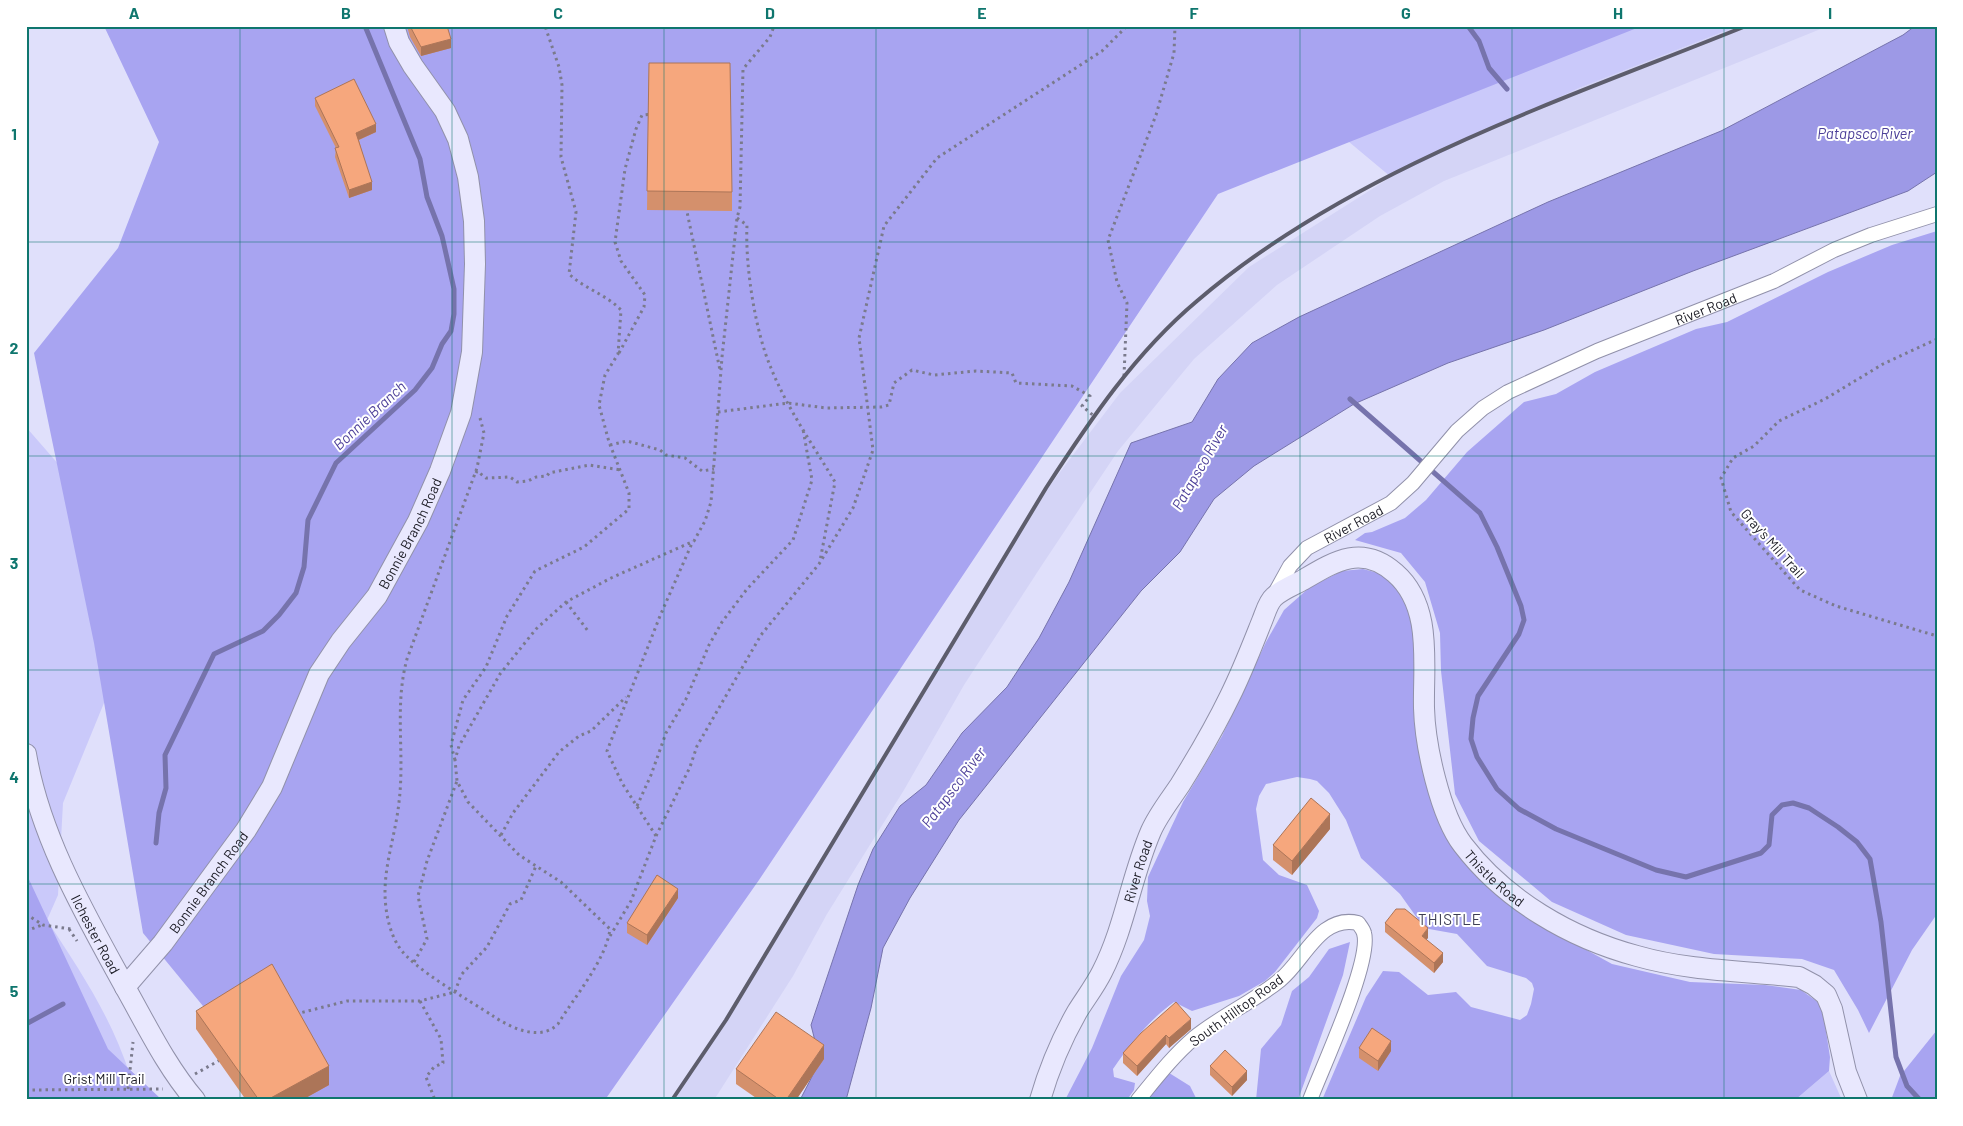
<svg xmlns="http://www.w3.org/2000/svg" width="1963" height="1126" font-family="Barlow,sans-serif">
  <rect width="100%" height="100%" fill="#e0e0fb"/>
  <path fill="#d4d4f6" d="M1738 26H1828L1444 181 1380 216 1277 285 1194 359 1118 451 1042 565 964 685 904 790 827 914 793 976 714 1100H675L1048 488 1120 393 1249 267 1391 177 1579 88Z"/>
  <path fill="#cac9fa" d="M1210 26H1738L1579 88 1391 177Z
    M26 427 156 576 63 803 58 895 47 920C80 971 111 1016 130 1075L26 1073Z
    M1829 1071 1842 1100H1795Z"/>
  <path fill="#a8a4f1" d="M104 26H1642L1218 194 759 880 607 1097 600 1100H295L272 1090 143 933 94 643 34 353 118 248 159 142Z
    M1937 231V914L1912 950 1869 1033 1858 1010 1834 970 1802 959 1714 954 1626 935 1552 902 1479 841 1455 794 1441 671 1440 633 1425 582 1401 553 1355 540 1365 533 1372 532 1405 518 1426 500 1467 452 1524 402 1556 394 1595 372 1696 329 1727 322 1828 272 1892 245Z
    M1363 569 1378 573 1394 585 1414 615 1428 771 1486 883 1523 915 1612 964 1690 982 1765 985 1801 990 1822 1005 1830 1057 1829 1071 1795 1100H1322L1366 997 1383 971 1399 972 1428 995 1456 992 1471 1007 1520 1020 1527 1015 1531 1004 1534 989 1532 983 1526 978 1487 966 1457 934 1429 929 1422 925 1400 894 1361 858 1346 820 1329 793 1317 781 1310 779 1297 777 1266 784 1259 796 1256 809 1263 860 1279 875 1307 885 1319 911 1317 918 1275 972 1265 981 1239 996 1192 1011 1174 1002C1149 1020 1130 1044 1113 1069L1114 1077 1135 1083 1134 1090 1127 1100H1065L1092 1048 1121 976 1144 940 1150 916 1147 901 1148 877 1183 802 1222 736 1266 642 1284 610 1310 587 1342 571Z
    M26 873 108 1049 162 1100 26 1099Z
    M1350 942 1343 975 1298 1100H1256L1261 1049 1281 1025 1292 991 1309 977 1329 949Z
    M1937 1030V1100H1891L1900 1076Z
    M1166 1071 1190 1086 1197 1100H1147Z"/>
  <path fill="#9d99e6" stroke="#7673ac" d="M1915 26H1937V172L1908 191 1693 271 1544 330 1448 363 1354 404 1254 466 1214 499 1180 552 1141 591 959 820 910 898 883 948 871 1008 846 1100H800L820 1061 811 1025 858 885 873 849 900 806 926 785 962 733 1007 687 1039 638 1069 582 1131 443 1192 422 1218 379 1252 343 1299 317 1548 202 1721 131 1903 35Z"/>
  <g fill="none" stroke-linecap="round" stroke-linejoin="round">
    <path stroke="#7673ac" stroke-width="5" d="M1468 26 1479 41 1489 68 1507 89
      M1350 399 1480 513 1497 547 1521 606 1524 620 1519 634 1478 696 1473 718 1471 739 1477 757 1497 789 1519 809 1556 829 1656 870 1686 877 1761 853 1769 845 1772 815 1782 805 1793 803 1809 808 1838 827 1857 842 1870 859 1881 922 1896 1057 1907 1086 1920 1100
      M156 843 159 813 166 788 165 755 214 654 263 631 279 615 296 593 304 567 308 520 336 463 415 390 432 368 442 344 451 331 454 314V289L442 236 427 197 420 159 365 26
      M26 1024 63 1004"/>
    <g stroke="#9191aa" stroke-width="16">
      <g id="street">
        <path id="s1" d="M1274 595 1290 566 1307 548 1391 503 1413 483 1457 431 1483 408 1508 392 1597 351 1774 281 1834 250 1871 235 1937 214"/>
        <path d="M1138 1100C1156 1078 1173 1056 1194 1038 1221 1016 1253 1002 1280 980 1304 961 1320 914 1358 923 1360 926 1363 929 1364 933 1372 961 1322 1068 1310 1100"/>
      </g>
    </g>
    <g stroke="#9191aa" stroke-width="22">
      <g id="secondary">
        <path id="s2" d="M26 754C40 837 85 914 125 987 147 1026 166 1066 195 1100"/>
        <path id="s3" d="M125 987 163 943 246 830 272 787 319 674 341 641 377 596 418 521 440 471 461 413 472 352 475 264 474 221 468 177 458 139 445 111 413 66 399 42 394 26"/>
        <path id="s4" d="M1040 1100C1049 1069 1061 1040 1077 1012 1085 999 1095 986 1102 972 1125 927 1131 877 1151 831 1158 815 1170 800 1180 785 1198 756 1215 727 1230 696 1242 672 1252 646 1262 621 1265 614 1268 602 1274 597 1281 590 1294 585 1303 580 1335 561 1362 544 1395 573 1433 606 1423 664 1424 708 1425 745 1440 815 1463 845 1505 900 1570 938 1637 956 1689 971 1745 971 1799 977L1814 985 1826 995 1832 1009 1846 1072 1857 1100"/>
      </g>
    </g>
    <path stroke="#7a7a8c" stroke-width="3" stroke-dasharray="2.5 4" stroke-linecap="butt" d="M686 207 720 370
      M737 218 747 225C745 265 755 331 771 368 787 408 813 445 835 482L820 561
      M1937 339 1883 364 1825 399 1779 421 1754 446 1733 458 1721 478 1731 512 1800 590 1836 606 1937 636
      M619 353 644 307 645 295 621 261 615 242 625 169 636 129 642 115 652 114
      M1124 376 1127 303 1117 282 1108 240 1156 115 1174 53 1175 26
      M718 412 788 403 826 408 881 407 889 405 894 383 912 370 934 375 976 371 1012 373 1016 383 1072 386 1090 396 1082 406 1094 416
      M480 418 484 433 477 468 407 659C394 706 405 754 399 802 396 832 385 862 385 892 385 910 389 932 399 947 413 969 469 1000 493 1016 511 1028 540 1042 558 1024 575 996 606 960 610 929L561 882 519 855 468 802 457 781 455 760 459 746 500 674 536 629 566 602 611 578 694 541 705 521 711 502 722 357 737 218 740 207 743 69 770 37 774 26
      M610 445 627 441 660 450 666 455 685 458 702 471 714 469
      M476 473 477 471 486 478 510 477 517 482 528 481 536 477 547 476 549 473 589 465 621 470
      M566 602 588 631
      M455 760 451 745 463 700 486 667 507 616 535 571 584 547 629 509V493L609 442 599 405 605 375 618 354 621 310C607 295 585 289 569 274L576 212 561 157 562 85 559 67 545 26
      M637 806 651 775 666 733 686 699 709 645 722 622 747 589 793 540 812 480 803 429
      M501 835 513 813 559 752 579 736 591 731 626 697
      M656 836 622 783 607 751 660 616 693 541
      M26 914 43 925 71 929
      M69 929 77 941
      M26 931 42 925
      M610 936 631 901 656 836 690 767 697 746 761 635 819 564 853 508 873 450 859 338 884 226 937 158 1102 51 1127 26
      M414 962 427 939 418 896 427 861 457 781
      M455 992 461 975 487 947 510 904 521 900 536 866
      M420 1001 441 1039 443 1063 434 1067 426 1077 435 1100
      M296 1014 347 1001H420L455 992
      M195 1074 220 1060
      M128 1089 133 1042
      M26 1090 163 1089"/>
    <use href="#street" stroke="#fff" stroke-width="14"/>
    <use href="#secondary" stroke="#e9e8fe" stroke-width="20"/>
    <path stroke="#5d5d6c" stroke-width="4" d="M672 1100 726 1020 1046 488C1090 420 1135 353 1197 301 1351 169 1560 101 1746 26"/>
  </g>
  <path fill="#d4906c" d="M407 26H435L451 48 421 56 410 37Z
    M649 63 732 192V211L647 210Z
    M315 98 376 132 359 140 372 190 349 198 335 157 336 148 315 106Z
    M1330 829 1292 875 1273 860V845Z
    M678 898 647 945 627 933V923Z
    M1385 923 1428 938 1426 939 1443 962 1434 973 1385 932Z
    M196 1011 329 1085 302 1100H246L196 1029Z
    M1191 1029 1169 1048 1166 1044 1137 1076 1123 1063V1053L1141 1033Z
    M1359 1048 1391 1051 1378 1071 1359 1058Z
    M824 1059 796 1100H759L736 1084V1069Z
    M1210 1066 1247 1080 1232 1096 1210 1075Z"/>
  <path fill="#ac7558" d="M451 39V48L421 56V47Z
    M376 124V132L356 141V133Z
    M372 182V190L349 198V190Z
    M1330 814V829L1292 875V861Z
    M678 889V898L647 945V935Z
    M1428 928V938L1422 945V936Z
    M1443 953V962L1434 973V963Z
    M1191 1019V1029L1169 1048V1038Z
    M1166 1035V1044L1137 1076V1066Z
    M1391 1041V1051L1378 1071V1061Z
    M824 1045V1059L796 1100H786Z
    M329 1066V1085L302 1100H267Z
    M1247 1071V1080L1232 1096V1087Z"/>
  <path fill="#f6a77d" stroke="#ac7558" d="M410 26H435V27L447 26 451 39 421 47Z
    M649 63H730L732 192 647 191Z
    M354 79 376 124 356 133 372 182 349 190 335 148 339 147 315 98Z
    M1311 798 1330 814 1292 861 1273 845Z
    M657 875 678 889 647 935 627 923Z
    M1396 909H1405L1428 928 1422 936 1443 953 1434 963 1385 923Z
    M272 964 329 1066 267 1100H259L196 1011Z
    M1176 1002 1191 1019 1169 1038 1166 1035 1137 1066 1123 1053 1141 1033Z
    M776 1012 824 1045 786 1100H780L736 1069Z
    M1372 1028 1391 1041 1378 1061 1359 1048Z
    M1225 1050 1247 1071 1232 1087 1210 1066Z"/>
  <path fill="none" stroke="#0f766e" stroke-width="1" stroke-opacity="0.55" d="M240 26V1100M452 26V1100M664 26V1100M876 26V1100M1088 26V1100M1300 26V1100M1512 26V1100M1724 26V1100M26 242H1937M26 456H1937M26 670H1937M26 884H1937"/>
  <g text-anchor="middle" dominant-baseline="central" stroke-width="4" stroke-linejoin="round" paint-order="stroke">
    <g font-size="14" fill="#1b1b24" stroke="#fff">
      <text stroke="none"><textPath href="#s1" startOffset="530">River Road</textPath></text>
      <text stroke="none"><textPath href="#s1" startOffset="110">River Road</textPath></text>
      <text stroke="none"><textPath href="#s3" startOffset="539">Bonnie Branch Road</textPath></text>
      <text transform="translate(1773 543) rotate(48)">Gray's Mill Trail</text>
      <text stroke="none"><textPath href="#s4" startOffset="250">River Road</textPath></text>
      <text stroke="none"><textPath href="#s4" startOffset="1025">Thistle Road</textPath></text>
      <text stroke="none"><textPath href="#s3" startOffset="134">Bonnie Branch Road</textPath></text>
      <text stroke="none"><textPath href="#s2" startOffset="194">Ilchester Road</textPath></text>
      <text transform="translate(1236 1010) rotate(-36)">South Hilltop Road</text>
      <text x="104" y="1078">Grist Mill Trail</text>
    </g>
    <g font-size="15" font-style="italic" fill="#4d4099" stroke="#fff">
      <text x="1865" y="133">Patapsco River</text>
      <text transform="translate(369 415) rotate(-43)">Bonnie Branch</text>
      <text transform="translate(1199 467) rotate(-60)">Patapsco River</text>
      <text transform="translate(953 787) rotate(-53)">Patapsco River</text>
    </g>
    <g font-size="15" letter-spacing="1" fill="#3e3e53" stroke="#fff">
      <text x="1450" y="919">THISTLE</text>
    </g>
  </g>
  <rect width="1963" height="1126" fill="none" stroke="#ffffff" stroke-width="55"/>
  <rect x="28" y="28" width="1908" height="1070" fill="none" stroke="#0f766e" stroke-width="2"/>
  <g font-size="16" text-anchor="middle" font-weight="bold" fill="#0f766e">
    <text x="134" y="19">A</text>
    <text x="346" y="19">B</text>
    <text x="558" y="19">C</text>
    <text x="770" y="19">D</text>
    <text x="982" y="19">E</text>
    <text x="1194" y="19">F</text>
    <text x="1406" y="19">G</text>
    <text x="1618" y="19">H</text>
    <text x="1830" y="19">I</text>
    <text x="14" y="140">1</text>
    <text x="14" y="354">2</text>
    <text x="14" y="569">3</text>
    <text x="14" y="783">4</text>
    <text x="14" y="997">5</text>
  </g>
</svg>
